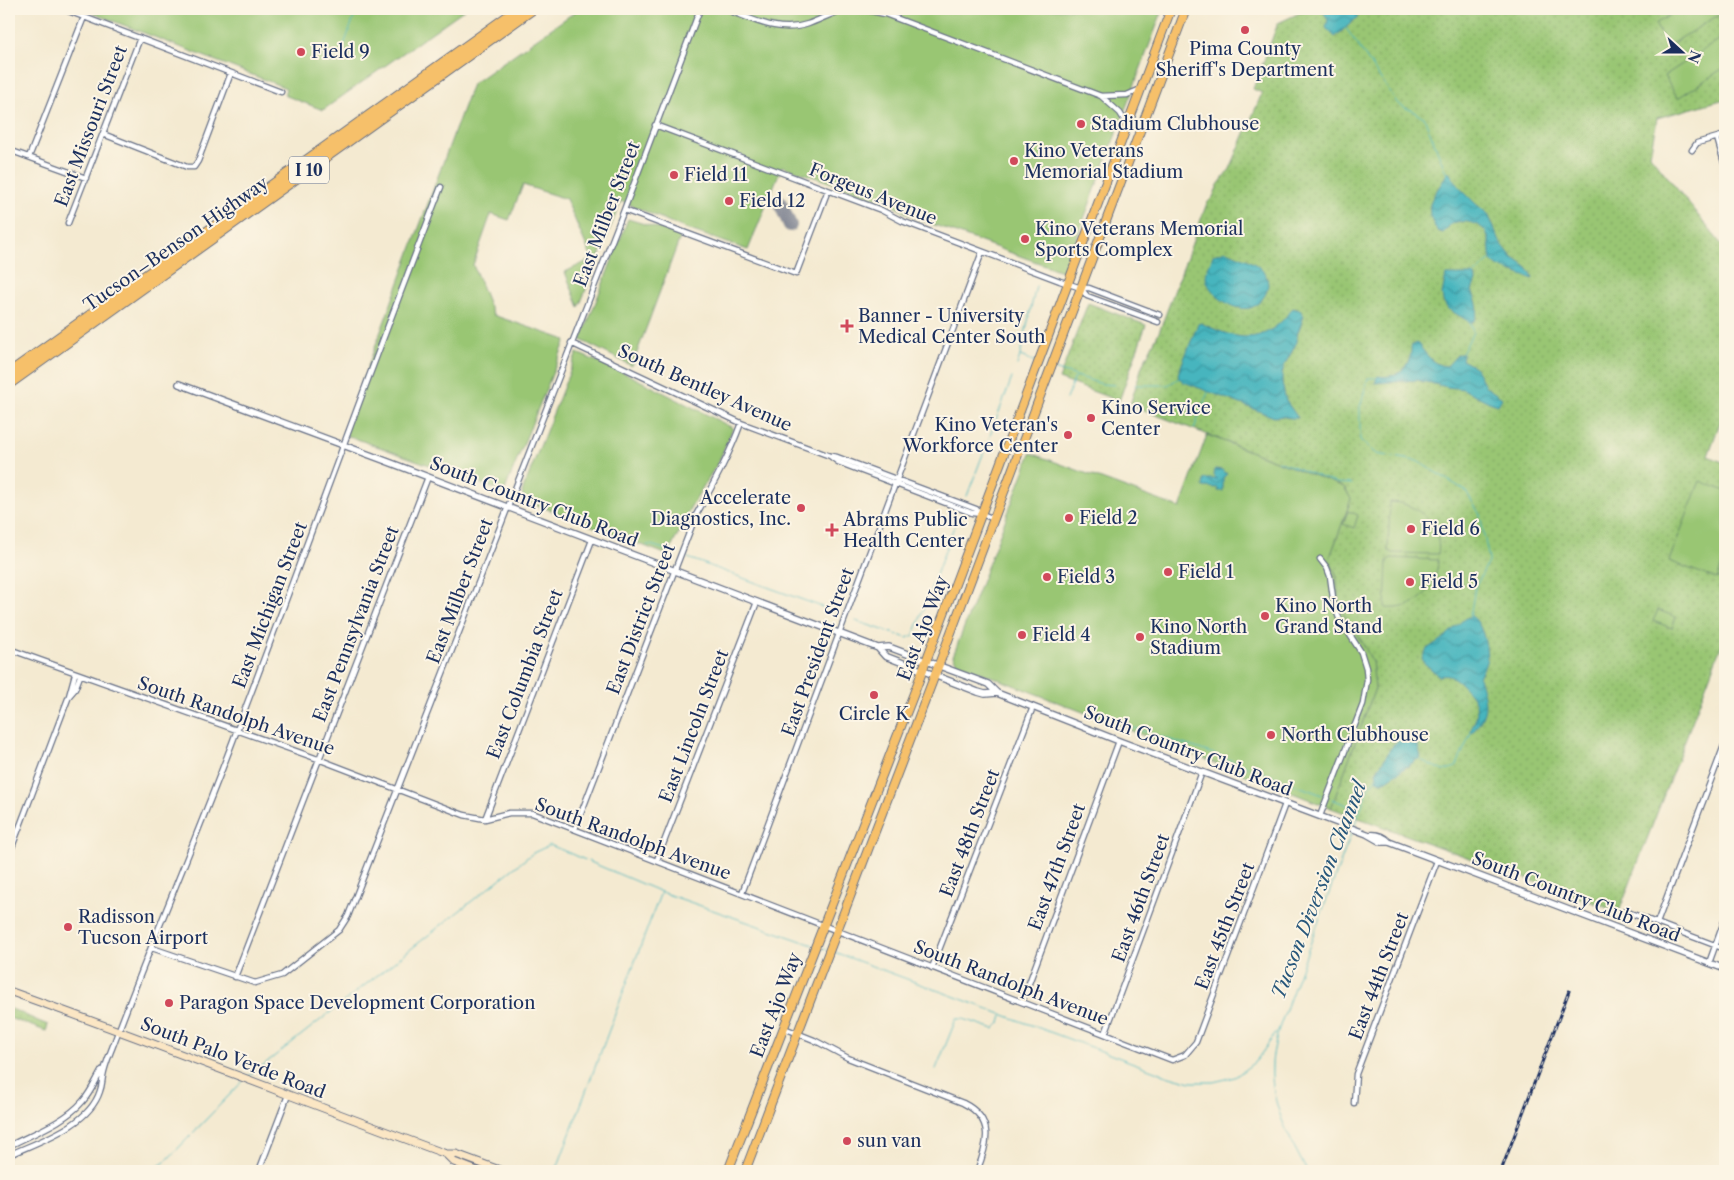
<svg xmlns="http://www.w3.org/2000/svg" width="1734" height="1180" font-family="'Libre Caslon Text',serif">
  <defs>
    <pattern id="green-dots" width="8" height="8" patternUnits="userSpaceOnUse" patternTransform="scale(1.25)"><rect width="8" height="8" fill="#99c673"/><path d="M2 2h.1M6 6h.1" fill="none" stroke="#83aa66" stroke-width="1.8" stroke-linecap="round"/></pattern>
    <pattern id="water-waves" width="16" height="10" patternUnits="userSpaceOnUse" patternTransform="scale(1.25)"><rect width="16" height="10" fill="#46b5be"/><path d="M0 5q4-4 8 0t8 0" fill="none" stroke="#3a949e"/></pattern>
  </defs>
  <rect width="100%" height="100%" fill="#fcf5e5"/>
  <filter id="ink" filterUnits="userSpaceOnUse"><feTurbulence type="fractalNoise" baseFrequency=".02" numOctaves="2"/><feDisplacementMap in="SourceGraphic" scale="10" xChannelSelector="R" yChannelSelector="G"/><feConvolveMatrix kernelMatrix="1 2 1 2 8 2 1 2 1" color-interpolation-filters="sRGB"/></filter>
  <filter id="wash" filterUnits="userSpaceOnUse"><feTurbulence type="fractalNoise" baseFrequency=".0096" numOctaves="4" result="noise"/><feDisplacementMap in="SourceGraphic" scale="20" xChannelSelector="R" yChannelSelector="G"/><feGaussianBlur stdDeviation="1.12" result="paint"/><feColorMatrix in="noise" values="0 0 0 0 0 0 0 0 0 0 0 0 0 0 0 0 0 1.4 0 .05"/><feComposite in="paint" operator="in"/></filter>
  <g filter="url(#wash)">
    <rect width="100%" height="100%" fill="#f4ead1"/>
    <path fill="url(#green-dots)" stroke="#5a7a68" d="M1308 9H1633L1637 14 1646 9H1725V99L1657 118 1650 155 1725 249V409L1708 456 1725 463V636L1619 912 1331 808 1375 688 1372 661 1362 642 1347 621 1339 604 1336 574 1329 560 1351 499 1344 487 1130 405 1142 366 1159 332 1207 203 1213 197 1218 185 1230 169 1262 93 1253 89 1278 23Z
      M1088 303 1146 325 1119 401 1059 379Z
      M9 1008C23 1013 34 1020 48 1025L46 1031 9 1018Z"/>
    <path fill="#99c673" stroke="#5a7a68" d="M82 9H465L323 110 284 95 286 88Z
      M579 9H1163L1064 272 915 218 885 201 782 166 748 250 684 228 621 201 579 307 565 272 592 259 566 199 523 185 509 220 491 214 473 265 493 315 566 340 504 492 343 434 472 84Z
      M1680 9H1725V11L1668 46 1655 24Z
      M1725 36V67L1678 98 1664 76Z
      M628 219 681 235 632 366 581 340Z
      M577 353 629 375 733 428 719 461 690 508 668 555 524 500 522 492Z
      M1207 435 1344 487 1351 499 1329 560 1336 574 1339 604 1347 621 1362 642 1372 661 1375 688 1331 808 1008 683 957 663 953 656 1031 453 1180 508Z
      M1700 481 1725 491V557L1717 579 1669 561Z
      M1390 502C1417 502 1443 526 1438 554L1392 553 1388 550Z
      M1348 511 1358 515 1354 528 1343 524Z
      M1391 558 1438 560C1437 590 1416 611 1385 608L1387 561Z
      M1658 610 1676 617 1672 628 1653 621Z"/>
    <path fill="url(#water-waves)" stroke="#30728e" d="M1322 9H1352L1358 17 1335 37 1326 28 1328 20Z
      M1448 171 1461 189 1476 204 1488 214 1500 242 1512 257 1526 267 1531 273 1533 279 1499 267 1491 261C1489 253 1491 241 1487 234 1482 223 1461 218 1451 224 1448 226 1446 231 1443 233L1437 231C1420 200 1436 198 1448 171Z
      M1226 251C1244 258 1276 268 1266 293 1263 299 1257 306 1250 308 1234 312 1208 294 1206 277 1206 270 1211 262 1213 255Z
      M1446 275H1472L1475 276 1476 280 1472 291C1477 304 1480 305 1475 320L1472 322 1468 321 1448 309 1443 301 1442 294Z
      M1293 308 1300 310 1304 316 1298 332 1295 346 1285 364 1282 373V383L1286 401 1298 418C1289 419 1282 415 1274 417L1184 382 1179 378 1178 374 1198 324 1201 323C1230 337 1257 347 1283 320 1287 316 1289 311 1293 308Z
      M1417 343C1426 353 1432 366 1447 366L1458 354H1463L1462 360 1475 367 1486 387 1502 398 1498 405 1489 402 1463 389 1447 387 1417 380 1375 383 1378 376C1397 380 1413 365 1411 346Z
      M1215 469 1222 470 1227 474 1223 478V491H1218V488L1203 487 1204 479H1217L1214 476Z
      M1471 616C1482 621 1489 651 1486 662 1485 667 1481 672 1479 677 1486 702 1490 711 1472 733L1470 731C1481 712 1479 701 1463 686 1455 678 1451 674 1439 676L1423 662 1422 658 1427 649 1445 637 1464 619Z
      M1406 736 1416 740 1421 757 1387 780 1382 782 1378 781 1376 772 1394 744Z"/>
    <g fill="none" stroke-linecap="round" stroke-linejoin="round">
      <path stroke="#46b5be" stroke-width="1" d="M1346 28 1398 104 1424 117 1447 175
        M339 59 357 9
        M1473 276 1490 260
        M1462 354 1473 332 1470 322
        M1020 356 1036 362
        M1017 365 1020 356 1036 286
        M1054 369 1102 384 1115 385
        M1378 378H1368L1360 407V440L1376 454 1417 461 1466 491 1480 515 1489 560 1475 588 1470 617
        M1135 385H1168L1179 378
        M1066 399 1075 377
        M1194 429 1208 392
        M1278 461 1336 483 1352 484
        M967 496 1012 378
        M647 545H651L673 552
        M688 558 836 612
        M856 621 907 638 914 635 956 521
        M1124 731 1134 728 1217 755 1322 795
        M1417 758 1443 771 1456 767 1472 731
        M1332 799 1359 810
        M1354 827 1368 788 1377 777
        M820 947 827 950
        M834 952 1166 1075 1191 1082H1213L1235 1077 1256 1061 1276 1033
        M936 1069 956 1019H963L994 1029 1000 1023 1002 1016
        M248 1077 533 853 550 845 661 892
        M151 1171 165 1162 243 1081
        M556 1171 661 892 813 945
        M1307 1171C1290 1139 1270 1104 1272 1066 1272 1054 1276 1042 1278 1031L1352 831"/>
      <path stroke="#888c98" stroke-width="14" d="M779 201 790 225"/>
    </g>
  </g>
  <g filter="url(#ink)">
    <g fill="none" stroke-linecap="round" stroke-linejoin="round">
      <g stroke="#677086" stroke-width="7">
        <path id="minor" d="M63 9 281 92
          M725 9C752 19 779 34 808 24 822 19 833 12 848 9
          M862 9 885 14 1101 96 1127 95 1141 89
          M1101 96 1120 113 1128 126
          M655 125 881 210 902 221 1060 281 1081 288H1089L1160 315
          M103 134 187 167H194L198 161 231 73
          M1717 138 1725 166
          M9 150 86 178
          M1692 150 1697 143 1725 135
          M29 157 84 17
          M624 210 796 274 828 190
          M68 223 140 38
          M1081 288 1087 296 1158 322
          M571 343 741 423 830 456 838 462 972 513 982 514 994 519
          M831 456 837 457 976 509 982 514
          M1320 559 1327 568 1330 576 1334 605 1339 618 1361 652 1366 668 1367 680 1363 704 1320 816
          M9 649 318 759 464 815 485 819 509 813H532L1172 1060 1185 1055 1196 1042 1285 804
          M69 696 75 689 80 676
          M485 819 592 540
          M575 829 696 515C713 485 729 456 741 423
          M9 855 69 696 75 674
          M657 860 757 602
          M742 893 982 252
          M1625 911 1725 949
          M1657 923 1725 743
          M152 948 255 983 282 975 339 930 348 916 624 210 700 9
          M1709 963 1725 919
          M932 968 1033 707
          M235 977 428 477
          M1022 1002 1119 741
          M784 1028 814 1040 848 1058 963 1103C995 1119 988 1144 977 1171
          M1105 1034 1202 772
          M1354 1103 1356 1074 1437 861
          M9 1146C34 1133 65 1122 83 1101 91 1092 96 1080 102 1070
          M9 1155C39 1141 89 1126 100 1091 102 1086 102 1081 103 1076 105 1064 110 1054 114 1043 153 938 198 835 237 730 306 549 371 367 441 187
          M259 1171 288 1095"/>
      </g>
      <g stroke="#677086" stroke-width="8">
        <path id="tertiary" d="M179 384 386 461 878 648 885 656 978 692 985 694 997 693
          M878 648 889 647 918 658 988 684 997 693 1119 741 1367 834 1381 842H1389L1725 969
          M1369 835C1377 834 1383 836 1389 842"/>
      </g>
      <g stroke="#677086" stroke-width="9">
        <path id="secondary" d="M9 991C155 1043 300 1100 446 1154L454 1162 477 1171
          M446 1154H456L502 1171"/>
      </g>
      <g stroke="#677086" stroke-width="10">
        <path id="primary" d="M728 1171 916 688 1171 9
          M745 1171 941 659 1186 9"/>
      </g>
      <g stroke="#677086" stroke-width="11">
        <path id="motorway" d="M9 373 518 9
          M9 384 533 9"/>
      </g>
      <use href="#minor" stroke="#fff" stroke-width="4.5"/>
      <use href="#tertiary" stroke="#fff" stroke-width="5.5"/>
      <use href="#secondary" stroke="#fbe6c4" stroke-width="7"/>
      <use href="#primary" stroke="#f6c06b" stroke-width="8"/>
      <use href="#motorway" stroke="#f6c06b" stroke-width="9"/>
      <g stroke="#1b2f5e" stroke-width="3">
        <path id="rail" d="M1501 1171 1569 991"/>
      </g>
      <use href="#rail" stroke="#fcf5e5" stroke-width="1" stroke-dasharray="4" stroke-linecap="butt"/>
    </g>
  </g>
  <g fill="#d1495b" stroke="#fcf5e5" stroke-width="2">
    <circle cx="1245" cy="30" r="5"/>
    <circle cx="301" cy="52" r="5"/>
    <circle cx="1081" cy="124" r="5"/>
    <circle cx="1014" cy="161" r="5"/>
    <circle cx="674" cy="175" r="5"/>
    <circle cx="729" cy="201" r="5"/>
    <circle cx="1025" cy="239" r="5"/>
    <path d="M844.5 318.5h5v5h5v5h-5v5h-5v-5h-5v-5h5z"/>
    <circle cx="1091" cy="418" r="5"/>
    <circle cx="1068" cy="435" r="5"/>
    <circle cx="801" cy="508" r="5"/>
    <circle cx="1069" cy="518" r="5"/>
    <circle cx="1411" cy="529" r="5"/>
    <path d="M829.5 522.5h5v5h5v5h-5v5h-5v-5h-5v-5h5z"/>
    <circle cx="1168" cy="572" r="5"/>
    <circle cx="1047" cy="577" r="5"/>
    <circle cx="1410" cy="582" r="5"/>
    <circle cx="1265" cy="616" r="5"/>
    <circle cx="1022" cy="635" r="5"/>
    <circle cx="1140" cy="637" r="5"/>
    <circle cx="874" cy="695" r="5"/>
    <circle cx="1271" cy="735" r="5"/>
    <circle cx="68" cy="927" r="5"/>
    <circle cx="169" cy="1003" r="5"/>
    <circle cx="847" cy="1141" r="5"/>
  </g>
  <g text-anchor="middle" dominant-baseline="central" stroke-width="4" stroke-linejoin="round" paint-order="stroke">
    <rect fill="#fcf5e5" stroke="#5e6a86" stroke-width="1" x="289" y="156.5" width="40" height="27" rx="4"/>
    <g font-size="16" font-weight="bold" fill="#1b2f5e">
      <text x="309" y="170">I 10</text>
    </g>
    <g font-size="18" fill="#1b2f5e" stroke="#fcf5e5" text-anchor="start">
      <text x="1245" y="49" text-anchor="middle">Pima County<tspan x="1245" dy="21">Sheriff's Department</tspan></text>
      <text x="311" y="52">Field 9</text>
      <text x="1091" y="124">Stadium Clubhouse</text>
      <text x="1024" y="151">Kino Veterans<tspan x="1024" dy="21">Memorial Stadium</tspan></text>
      <text x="684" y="175">Field 11</text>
      <text x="739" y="201">Field 12</text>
      <text x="1035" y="229">Kino Veterans Memorial<tspan x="1035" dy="21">Sports Complex</tspan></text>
      <text x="858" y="316">Banner - University<tspan x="858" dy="21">Medical Center South</tspan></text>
      <text x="1101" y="408">Kino Service<tspan x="1101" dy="21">Center</tspan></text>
      <text x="1058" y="425" text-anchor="end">Kino Veteran's<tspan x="1058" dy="21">Workforce Center</tspan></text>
      <text x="791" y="498" text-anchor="end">Accelerate<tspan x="791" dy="21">Diagnostics, Inc.</tspan></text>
      <text x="1079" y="518">Field 2</text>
      <text x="843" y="520">Abrams Public<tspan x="843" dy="21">Health Center</tspan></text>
      <text x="1421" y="529">Field 6</text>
      <text x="1178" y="572">Field 1</text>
      <text x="1057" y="577">Field 3</text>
      <text x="1420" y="582">Field 5</text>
      <text x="1275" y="606">Kino North<tspan x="1275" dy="21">Grand Stand</tspan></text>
      <text x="1150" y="627">Kino North<tspan x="1150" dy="21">Stadium</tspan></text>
      <text x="1032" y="635">Field 4</text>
      <text x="874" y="714" text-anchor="middle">Circle K</text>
      <text x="1281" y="735">North Clubhouse</text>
      <text x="78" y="917">Radisson<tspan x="78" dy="21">Tucson Airport</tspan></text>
      <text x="179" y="1003">Paragon Space Development Corporation</text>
      <text x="857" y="1141">sun van</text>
    </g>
    <g font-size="18" fill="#1b2f5e" stroke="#fcf5e5">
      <text transform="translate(91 126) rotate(-69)">East Missouri Street</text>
      <text transform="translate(873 194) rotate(22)">Forgeus Avenue</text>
      <text transform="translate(607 214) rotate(-69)">East Milber Street</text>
      <text transform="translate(176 244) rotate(-35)">Tucson–Benson Highway</text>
      <text transform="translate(705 388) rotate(24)">South Bentley Avenue</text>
      <text transform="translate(534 502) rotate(21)">South Country Club Road</text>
      <text transform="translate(460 591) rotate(-69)">East Milber Street</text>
      <text transform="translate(270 605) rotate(-69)">East Michigan Street</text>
      <text transform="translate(641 619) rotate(-69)">East District Street</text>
      <text transform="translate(356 624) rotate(-69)">East Pennsylvania Street</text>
      <text transform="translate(923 628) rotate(-69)">East Ajo Way</text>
      <text transform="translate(818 652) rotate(-70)">East President Street</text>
      <text transform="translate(525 674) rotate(-69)">East Columbia Street</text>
      <text transform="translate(236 716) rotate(19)">South Randolph Avenue</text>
      <text transform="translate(694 726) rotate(-69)">East Lincoln Street</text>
      <text transform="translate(1188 751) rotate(21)">South Country Club Road</text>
      <text transform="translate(970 833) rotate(-69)">East 48th Street</text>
      <text transform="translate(633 839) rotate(20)">South Randolph Avenue</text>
      <text transform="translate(1057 867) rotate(-70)">East 47th Street</text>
      <text transform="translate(1576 897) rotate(21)">South Country Club Road</text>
      <text transform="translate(1141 898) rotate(-70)">East 46th Street</text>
      <text transform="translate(1225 926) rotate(-69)">East 45th Street</text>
      <text transform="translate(1379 976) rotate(-69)">East 44th Street</text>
      <text transform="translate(1011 983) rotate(21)">South Randolph Avenue</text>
      <text transform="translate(776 1005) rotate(-69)">East Ajo Way</text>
      <text transform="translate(233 1058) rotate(21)">South Palo Verde Road</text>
    </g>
    <g font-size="19" font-style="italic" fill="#28577b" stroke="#fcf5e5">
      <text transform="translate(1319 890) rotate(-69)">Tucson Diversion Channel</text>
    </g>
  </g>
  <rect width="1734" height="1180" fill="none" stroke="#fcf5e5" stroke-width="30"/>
  <g transform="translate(1682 52) rotate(111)" stroke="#fcf5e5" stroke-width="4" paint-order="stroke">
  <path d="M0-4L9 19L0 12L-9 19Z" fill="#1b2f5e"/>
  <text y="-8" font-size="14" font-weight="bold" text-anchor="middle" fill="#1b2f5e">N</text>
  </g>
</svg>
